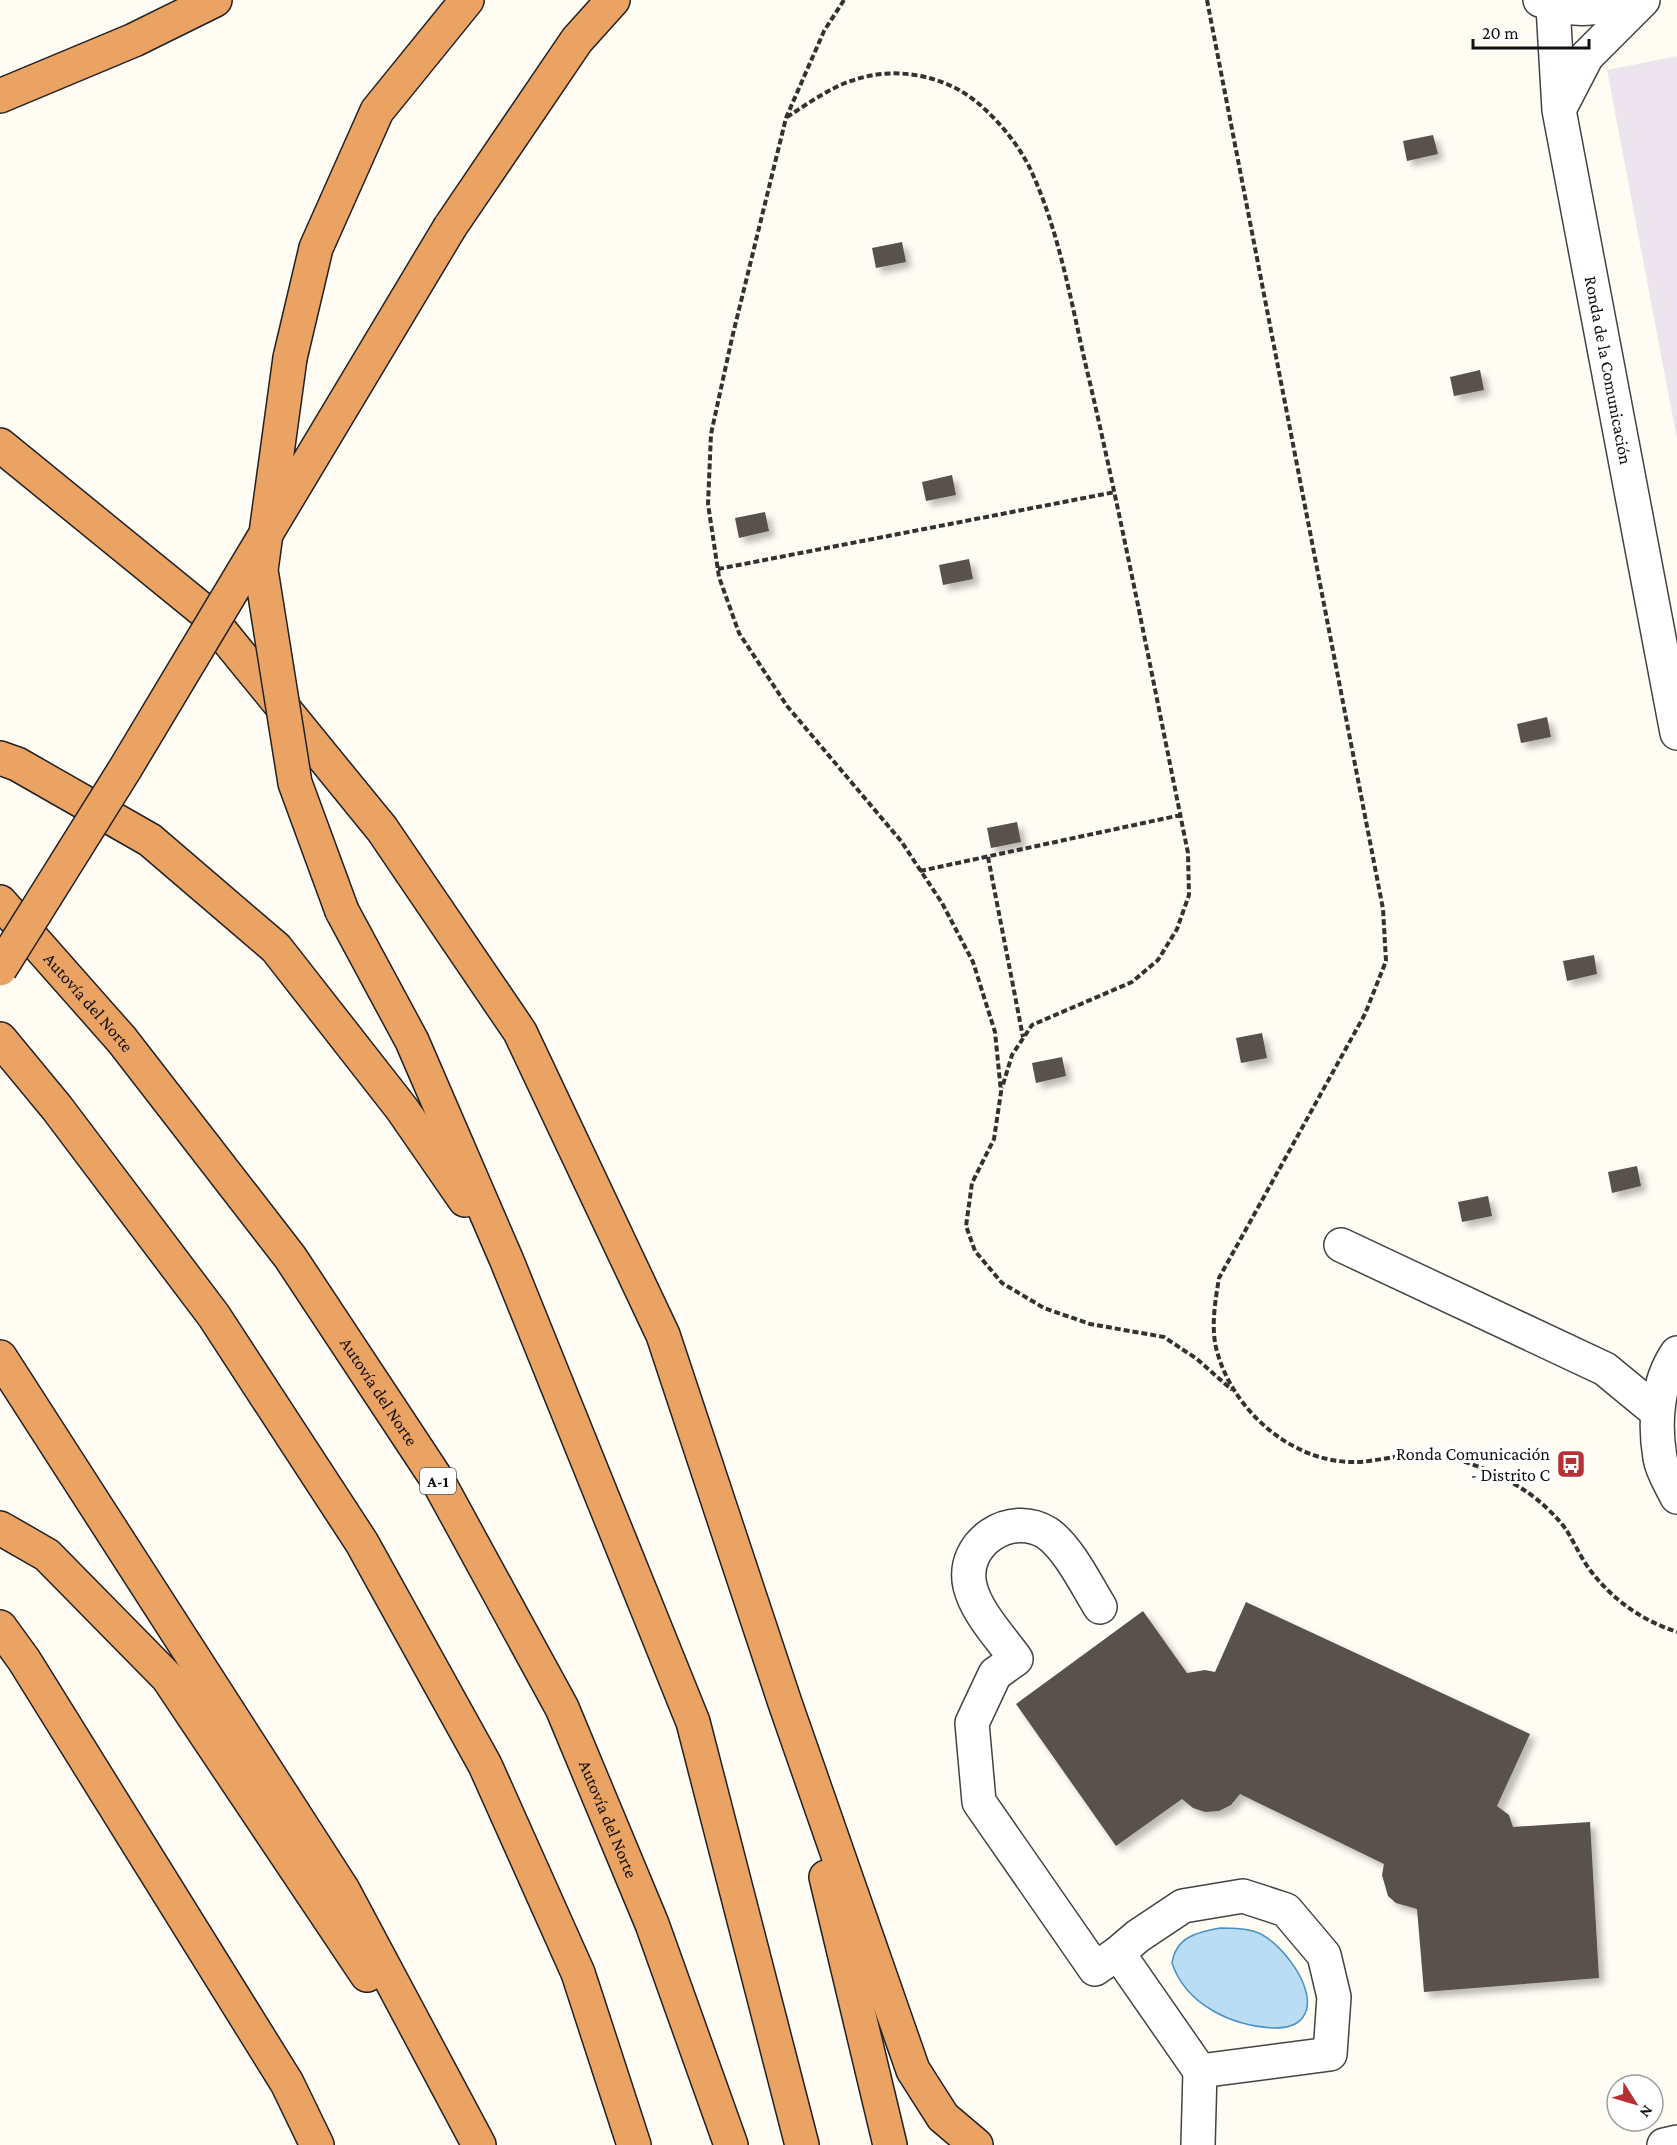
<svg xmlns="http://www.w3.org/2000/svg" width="1677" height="2145" font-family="'Crimson Pro',serif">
  <defs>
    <filter id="shadow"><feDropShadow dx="5.5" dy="5.5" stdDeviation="3" flood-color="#0004"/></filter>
  </defs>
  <rect width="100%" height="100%" fill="#fefcf3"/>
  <path fill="#ede5ed" d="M1677 56V439L1607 70Z"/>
  <path fill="#bbddf3" stroke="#4691c5" stroke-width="1.5" d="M1220 1928C1232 1928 1245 1928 1256 1932 1280 1940 1321 1992 1303 2017 1297 2026 1284 2028 1274 2028 1232 2026 1186 2005 1172 1963 1176 1937 1197 1932 1220 1928Z"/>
  <path fill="#58514d" filter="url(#shadow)" d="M1433 135 1438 154 1407 161 1403 141Z
    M902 242 906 262 876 268 872 248Z
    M1480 370 1484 390 1454 396 1450 377Z
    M952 475 956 495 926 501 922 482Z
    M765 512 769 531 739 538 735 518Z
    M969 559 973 579 943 585 939 565Z
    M1547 717 1551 737 1521 743 1517 724Z
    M1017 822 1021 842 991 848 987 828Z
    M1594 955 1597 974 1567 981 1563 961Z
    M1262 1033 1267 1058 1241 1063 1236 1038Z
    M1062 1057 1066 1076 1036 1083 1032 1063Z
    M1637 1166 1641 1186 1612 1193 1608 1172Z
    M1488 1196 1492 1216 1462 1222 1458 1202Z
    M1246 1602 1530 1734 1497 1806 1509 1815 1513 1827 1590 1822 1599 1978 1424 1992 1417 1909 1396 1903 1388 1896 1382 1875 1384 1864 1240 1794 1231 1805 1219 1811 1205 1812 1193 1808 1182 1799 1116 1846 1016 1704 1143 1611 1187 1673 1205 1670 1215 1672Z"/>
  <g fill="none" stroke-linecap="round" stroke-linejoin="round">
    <g stroke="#434343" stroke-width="36">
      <g id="minor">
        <path d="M1540 0C1571 14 1604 8 1637 0"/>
        <path id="s1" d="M1553 6 1559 110 1677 733"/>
        <path d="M1560 108 1587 56 1643 0"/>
        <path d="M1341 1245 1605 1369 1656 1411"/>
        <path d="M1677 1353C1657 1382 1654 1423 1660 1458 1662 1471 1671 1485 1677 1497"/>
        <path d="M1100 1607C1087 1586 1068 1547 1047 1533 1011 1510 960 1543 970 1586 976 1612 1001 1638 1016 1659L995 1674 972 1723 979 1802 1095 1969 1118 1953 1200 2071 1198 2145"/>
        <path d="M1118 1953 1138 1936 1183 1906 1243 1896 1286 1910 1324 1955 1334 1997 1330 2054 1200 2071"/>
        <path d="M1664 2145 1677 2142"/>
      </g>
    </g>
    <g stroke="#212121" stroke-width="36">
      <g id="highway">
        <path d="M0 96 134 40 215 0"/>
        <path d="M450 227 577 40 613 0"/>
        <path d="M290 358 316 248 377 111 467 0"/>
        <path d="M0 445 205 612 382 829 520 1032 663 1335 785 1703 913 2070 943 2117 976 2145"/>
        <path d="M0 758 17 764 150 840 276 948 402 1109 465 1200"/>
        <path id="s2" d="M0 902 122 1040 290 1257 438 1481 562 1708 652 1924 731 2145"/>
        <path d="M342 911 412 1041 507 1261 693 1722 802 2145"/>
        <path d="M0 1039 57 1108 214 1316 362 1543 485 1765 578 1973 634 2145"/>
        <path d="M0 1357 343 1890 479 2145"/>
        <path d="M0 1528 47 1555 168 1678 367 1975"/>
        <path d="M0 1627 24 1660 287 2083 317 2145"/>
        <path d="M826 1877 890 2145"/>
      </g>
    </g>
    <path stroke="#323232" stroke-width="4" stroke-dasharray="6 3" stroke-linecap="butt" d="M844 0 824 31 786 118 732 338 711 434 708 504 719 577 739 633 787 706 901 841 942 903 973 962 995 1032 1001 1092 994 1139 972 1183 966 1226 975 1251 1002 1283 1044 1308 1090 1324 1164 1337 1197 1359 1232 1390
      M1207 0 1383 909 1386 961 1365 1014 1219 1278C1215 1303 1210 1330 1218 1355 1235 1411 1290 1460 1350 1462 1368 1463 1387 1457 1405 1456 1449 1452 1488 1467 1524 1490 1538 1499 1558 1517 1567 1531 1575 1544 1581 1558 1590 1570 1613 1600 1641 1620 1677 1632
      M787 117C809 103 832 86 857 79 898 66 947 76 979 104 1001 123 1022 149 1033 175 1062 240 1073 314 1090 383 1126 539 1156 696 1188 853L1189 895 1177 929 1158 960 1132 982 1032 1025 1012 1055 1002 1088
      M718 569 1115 492
      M988 857 1023 1037
      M920 871 1181 815"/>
    <use href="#minor" stroke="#fff" stroke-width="33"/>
    <use href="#highway" stroke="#eba364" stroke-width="33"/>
    <g stroke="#212121" stroke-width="36" stroke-linecap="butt">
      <path id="highway-bridge" d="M290 358 261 570 295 783 342 911
        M0 969 125 769 450 227"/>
    </g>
    <use href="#highway-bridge" stroke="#eba364" stroke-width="33"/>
  </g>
  <defs>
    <g id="bus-square" transform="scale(1.5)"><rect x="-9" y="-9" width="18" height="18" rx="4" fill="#b82f34" stroke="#fff"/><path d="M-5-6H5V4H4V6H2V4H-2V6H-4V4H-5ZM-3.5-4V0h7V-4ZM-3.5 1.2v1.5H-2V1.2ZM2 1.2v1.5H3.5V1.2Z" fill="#fff"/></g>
  </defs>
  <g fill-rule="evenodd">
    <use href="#bus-square" x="1571" y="1464"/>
  </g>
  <g text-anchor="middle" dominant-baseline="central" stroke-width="6" stroke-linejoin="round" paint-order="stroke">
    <rect fill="#fff" stroke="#585858" stroke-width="1.5" x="420" y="1468" width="36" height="26" rx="4.5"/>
    <g font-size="16" font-weight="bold" fill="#101010">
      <text x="438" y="1481">A-1</text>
    </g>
    <g font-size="18" fill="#101010" stroke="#fff">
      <text stroke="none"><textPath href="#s1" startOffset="369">Ronda de la Comunicación</textPath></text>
      <text stroke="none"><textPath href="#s2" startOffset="134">Autovía del Norte</textPath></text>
      <text stroke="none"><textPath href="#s2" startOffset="620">Autovía del Norte</textPath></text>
      <text stroke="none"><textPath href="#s2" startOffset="1106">Autovía del Norte</textPath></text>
    </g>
    <g font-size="18" fill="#101010" stroke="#fff" text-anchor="end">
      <text x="1550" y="1454">Ronda Comunicación<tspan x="1550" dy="21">- Distrito C</tspan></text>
    </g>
  </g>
  <g transform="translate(1635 2103) rotate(127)"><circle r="28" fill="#ffffff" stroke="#9f9f9f" stroke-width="1.5"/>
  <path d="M0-4.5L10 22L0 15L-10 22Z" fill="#b82f34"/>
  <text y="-9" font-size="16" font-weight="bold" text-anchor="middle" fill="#101010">N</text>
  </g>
  <path d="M1473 39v9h116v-9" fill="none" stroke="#101010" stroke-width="3"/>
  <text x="1482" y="39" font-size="18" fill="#101010" stroke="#ffffff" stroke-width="4.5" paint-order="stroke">20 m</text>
</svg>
